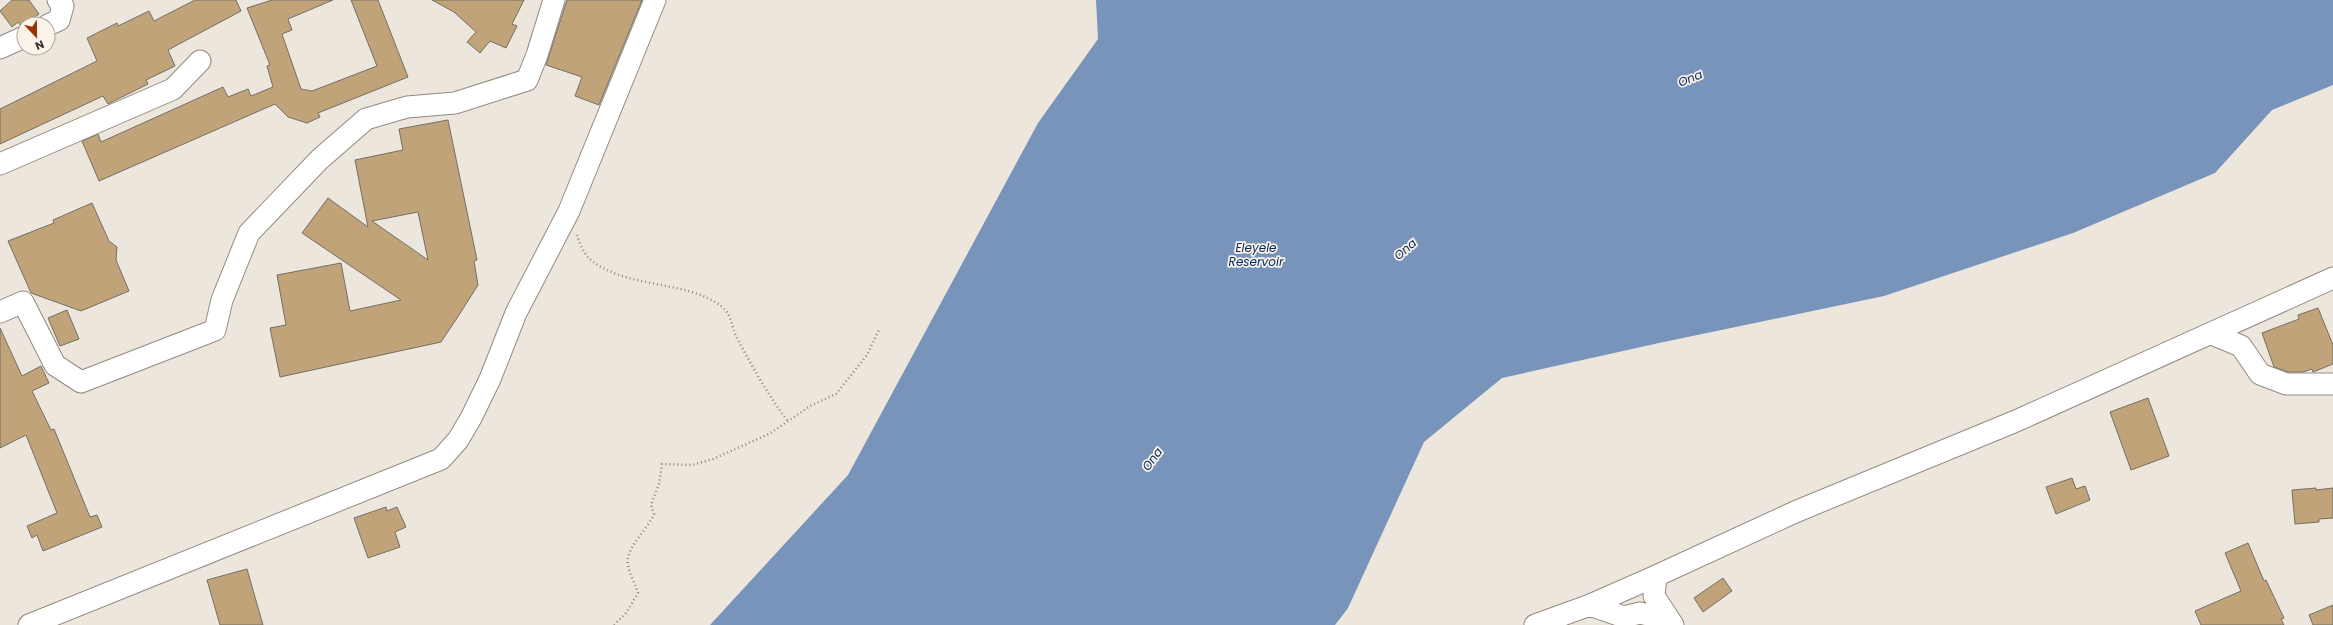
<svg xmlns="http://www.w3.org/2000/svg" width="2333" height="625" font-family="Poppins,sans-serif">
  <rect width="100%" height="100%" fill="#ede6dc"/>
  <path fill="#7894bb" d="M1096 0H2333V85L2272 110 2215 173 2073 233 1884 296 1659 343 1502 378 1424 442 1348 608 1335 625H710L848 475 1038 123 1098 39Z"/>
  <path fill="#c0a378" stroke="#756f66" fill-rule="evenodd" d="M12 0H29L39 14 24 25 21 26 18 22 12 27 0 11Z
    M195 0H236L241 11 168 50 175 66 146 80 148 84 108 104 103 96 0 144V109L97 61 87 38 117 23 118 26 149 11 154 21Z
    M272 0H333L288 19 292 30 282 34 301 89 312 91 377 66 351 0H378L408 77 318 113 320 117 307 123 288 117 275 104 99 181 82 141 98 134 101 142 223 87 228 97 248 89 251 96 273 87 267 66 270 65 247 8Z
    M432 0H524L512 24 517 26 506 48 490 41 480 53 467 42 476 32 454 12Z
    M567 0H642L599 105 575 96 582 77 546 65Z
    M448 120 477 260 474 261 478 285 459 315 441 342 280 377 270 328 286 325 277 275 341 263 350 311 401 300 302 233 328 198 368 227 355 160 403 150 399 129ZM418 212 428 260 372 221Z
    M92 203 109 241 117 247 116 260 129 291 81 311 31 293 8 241 54 223 53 220Z
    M2318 308 2333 345V364L2313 372 2312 369 2303 372H2288L2274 367 2262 333 2299 319 2298 315Z
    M67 310 79 339 60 346 48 318Z
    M0 328 22 376 41 366 49 383 32 391 51 430 54 429 90 517 97 515 102 527 43 551 37 535 32 538 27 526 57 513 26 435 0 448Z
    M2148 398 2169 456 2131 470 2110 412Z
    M2072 478 2076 489 2085 486 2090 500 2056 514 2046 487Z
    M2316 488V490L2333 488V518L2319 519V522L2295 524 2292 490Z
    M386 507 387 511 397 507 406 527 395 532 400 547 368 558 354 518Z
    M2248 543 2264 581 2266 580 2284 618 2281 619 2284 625H2201L2195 611 2241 591 2225 553Z
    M247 569 263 625H220L207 580Z
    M1723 578 1732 591 1703 612 1694 598Z
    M2333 605V625H2313L2309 615Z"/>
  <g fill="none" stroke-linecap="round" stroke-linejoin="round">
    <g stroke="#928b82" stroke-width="23">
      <path id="minor" d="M48 25 59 20 63 6 58 0
        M0 48 24 37
        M0 164 173 89 200 61
        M0 312 23 302 55 365 81 382 215 330 222 300 249 233 320 159 366 119 407 107 455 103 527 80 537 55 554 0
        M2212 334 2241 346 2260 374 2286 384H2333
        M1590 605 1624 617 1640 613 1669 620
        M29 625 441 459 458 440 471 418 490 379 516 313 569 211 655 0
        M1535 625 1590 605 1656 576
        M1673 625 1654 596 1656 576 1795 512 2016 421 2333 278"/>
    </g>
    <path stroke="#8d8881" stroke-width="2.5" stroke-dasharray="1 3" stroke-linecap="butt" d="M577 235C580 244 584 255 592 261 629 289 686 280 721 306 733 315 731 328 738 340 753 368 768 395 787 420
      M614 625 626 613 638 593C635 584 630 575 628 566 625 547 647 531 654 514L651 505 659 484 662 464 692 465 713 459 769 434 810 406 836 394 867 355 879 330"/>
    <use href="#minor" stroke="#fff" stroke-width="21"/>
  </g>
  <g text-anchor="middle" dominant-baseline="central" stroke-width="3.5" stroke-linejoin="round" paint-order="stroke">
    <g font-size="12" font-style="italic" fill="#042b5c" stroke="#fbf3e9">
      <text transform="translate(1690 78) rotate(-23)">Ona</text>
      <text x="1256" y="247">Eleyele<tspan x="1256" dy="14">Reservoir</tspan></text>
      <text transform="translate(1405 249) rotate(-41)">Ona</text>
      <text transform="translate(1152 459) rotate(-54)">Ona</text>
    </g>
  </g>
  <g transform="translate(36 36) rotate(158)"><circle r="19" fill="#fbf3e9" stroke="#aba59e"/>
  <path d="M0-3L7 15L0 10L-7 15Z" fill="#993308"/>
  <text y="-6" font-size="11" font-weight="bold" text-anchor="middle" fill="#34312d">N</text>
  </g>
</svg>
